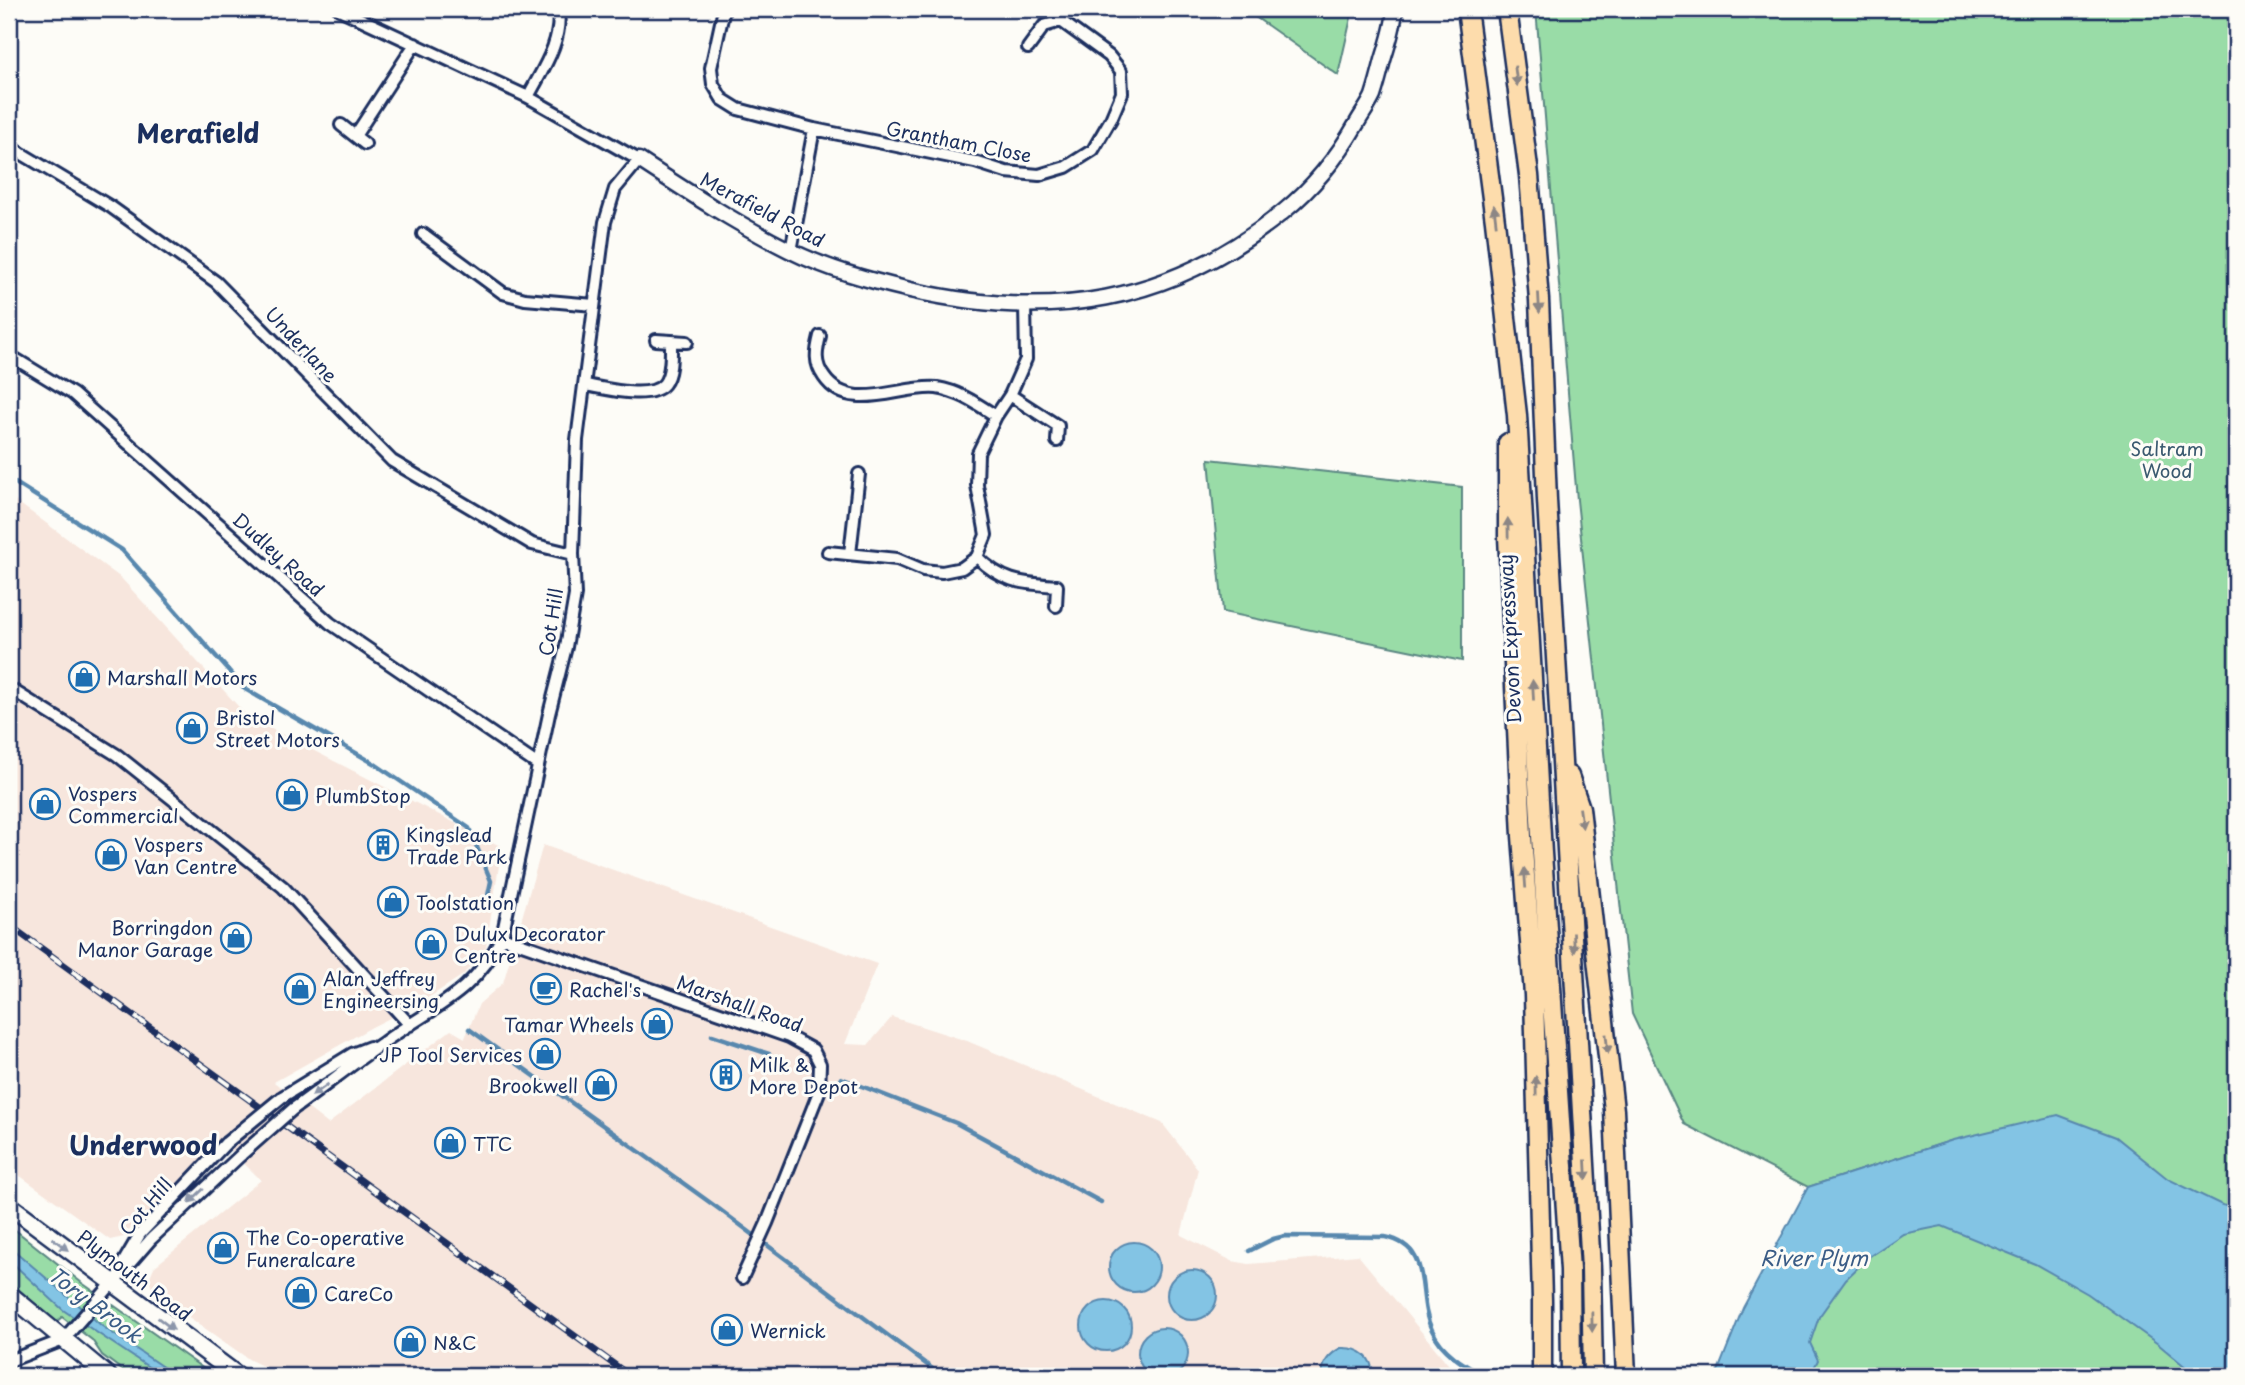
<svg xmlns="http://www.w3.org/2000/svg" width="2245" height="1385" font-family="'Playpen Sans',sans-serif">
  <rect width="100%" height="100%" fill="#fdfcf7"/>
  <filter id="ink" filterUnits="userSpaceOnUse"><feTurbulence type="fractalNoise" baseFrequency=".0143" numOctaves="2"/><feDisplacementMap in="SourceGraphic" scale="14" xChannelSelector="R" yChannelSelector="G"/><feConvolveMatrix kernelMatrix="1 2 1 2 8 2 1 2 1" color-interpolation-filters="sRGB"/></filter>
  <g filter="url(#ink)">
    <path fill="#f7e6dd" d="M9 496 121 578 248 717 502 847 486 947 463 975 422 1002 372 1027 274 1082 328 1124 451 1030 465 1038 479 1004 503 983 543 845 877 964 845 1044 868 1045 892 1017 967 1041 1162 1123 1198 1169 1181 1235 1232 1261 1249 1264 1358 1255 1458 1376H284L250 1360 153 1292 149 1279 154 1267 261 1180 220 1140 146 1215 140 1217 124 1237 110 1240 9 1168Z"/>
    <path fill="#99dca7" stroke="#5a8682" stroke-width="2" d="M1244 9H1353L1338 75Z
      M1536 9H2236V1234L1953 1140 1808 1187 1684 1124 1632 1014 1577 500Z
      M1209 459 1462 487V661L1223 612Z
      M1954 1205 2236 1376H1775L1866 1229Z
      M9 1225 82 1283 214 1376H130L102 1355 92 1340 62 1317 56 1322 9 1281Z"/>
    <path fill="#83c4e4" stroke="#5988ae" stroke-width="2" d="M2058 1115 2116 1137 2168 1179 2222 1205 2236 1208V1376H2193L2188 1369 2158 1344 2088 1294 2035 1264 1942 1226 1903 1234 1870 1256 1846 1279 1819 1317 1810 1343 1818 1360 1810 1376H1716L1743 1308 1808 1187 1953 1140Z
      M1109 1267a25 25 0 1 1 50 0a25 25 0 1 1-50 0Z
      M9 1246 102 1326 176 1376H162L63 1310 9 1260Z
      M1167 1295a25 25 0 1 1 50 0a25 25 0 1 1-50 0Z
      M1081 1326a25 25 0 1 1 50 0a25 25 0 1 1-50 0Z
      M1138 1353a25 25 0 1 1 50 0a25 25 0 1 1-50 0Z
      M1341 1348C1360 1347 1373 1357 1373 1376H1322C1322 1362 1329 1354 1341 1348Z"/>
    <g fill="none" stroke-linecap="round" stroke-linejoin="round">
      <path stroke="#5988ae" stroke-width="4.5" d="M9 479 122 550 245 689 375 764 469 828 491 881 486 905
        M469 1029 719 1209 942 1376
        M712 1035 769 1054
        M841 1078 956 1123 1101 1202
        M1249 1251 1273 1239 1285 1236 1385 1237C1435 1247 1415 1295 1432 1330 1442 1352 1464 1365 1484 1376
        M1702 1376H1719"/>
      <g stroke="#1b2f5e" stroke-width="16">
        <path id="minor" d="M724 9 711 68 713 84 722 99 738 109 814 129 975 162 1006 172 1039 175 1066 167 1093 150 1111 119 1122 93 1121 71 1109 56 1061 21 1044 26 1028 48
          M528 97C542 70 563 41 558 9
          M341 125 365 144
          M355 136 415 44
          M9 146 111 207 216 282 392 461 532 544 573 554
          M423 234 503 293 525 299 594 305
          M791 251 814 129
          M820 336C816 352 814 363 824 377 850 415 902 384 937 388 961 392 977 404 996 416
          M656 340 687 342
          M9 355 73 394 330 623 538 765
          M585 385C604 388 650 401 664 384 672 374 671 354 671 342
          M1010 395 1058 426 1057 441
          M828 552 897 559 923 570 942 572 962 568 977 557 986 535 977 485 978 453 996 416 1010 395 1026 359 1025 305
          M850 554 859 474
          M977 557C1003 583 1022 583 1057 586L1056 606
          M9 688 117 755 283 887 410 1025
          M502 937 789 1037 813 1050 820 1064 819 1092 767 1223 742 1278
          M282 1097 352 1054 370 1047
          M293 1109C324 1087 353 1063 384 1042 434 1006 472 996 502 937L549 714 566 647 575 595 573 554 577 440 605 222 615 189 639 160 528 97 339 9
          M123 1263 140 1234 226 1143
          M9 1361 63 1340 151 1239 242 1154"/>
      </g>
      <g stroke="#1b2f5e" stroke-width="19">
        <path id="tertiary" d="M639 160C688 192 737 224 789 250 827 269 868 280 910 290 1049 322 1170 304 1283 212 1314 187 1337 158 1357 123 1362 114 1369 105 1373 96 1377 84 1380 72 1383 60 1388 43 1394 27 1395 9"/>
      </g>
      <g stroke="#1b2f5e" stroke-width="21">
        <path id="secondary" d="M9 1205 238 1376
          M9 1294 108 1376"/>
      </g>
      <g stroke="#1b2f5e" stroke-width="23">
        <path id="trunk" d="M1467 9 1495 221 1517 415 1542 853 1570 1270 1571 1376
          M1507 9 1529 175 1539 300 1547 500 1591 1269 1593 1376
          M1508 443V536L1522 836 1534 995 1542 1301V1376
          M1569 776 1580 808 1614 1110 1626 1376"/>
      </g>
      <use href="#minor" stroke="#fdfcf7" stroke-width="10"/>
      <use href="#tertiary" stroke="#fdfcf7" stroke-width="14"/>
      <use href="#secondary" stroke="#fdfcf7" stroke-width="16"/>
      <use href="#trunk" stroke="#fddcac" stroke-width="18"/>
      <g stroke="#1b2f5e" stroke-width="7">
        <path id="rail" d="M9 925 630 1376"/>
      </g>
      <use href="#rail" stroke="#fdfcf7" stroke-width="4.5" stroke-dasharray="13" stroke-linecap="butt"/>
      <g stroke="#1b2f5e" stroke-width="16" stroke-linecap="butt">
        <path id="minor-bridge" d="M226 1143 282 1097
          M242 1154 293 1109"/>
      </g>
      <use href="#minor-bridge" stroke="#fdfcf7" stroke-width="10"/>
    </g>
    <defs><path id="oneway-solid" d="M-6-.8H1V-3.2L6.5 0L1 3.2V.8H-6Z" transform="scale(1.75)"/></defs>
    <g fill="#8c8685">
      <use href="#oneway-solid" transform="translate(1516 76) rotate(83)"/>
      <use href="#oneway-solid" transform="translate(1495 215) rotate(-97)"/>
      <use href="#oneway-solid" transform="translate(1539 303) rotate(87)"/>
      <use href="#oneway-solid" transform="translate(1508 528) rotate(-91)"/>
      <use href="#oneway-solid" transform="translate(1533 690) rotate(-93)"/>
      <use href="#oneway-solid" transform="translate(1581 818) rotate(82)"/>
      <use href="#oneway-solid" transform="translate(1525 878) rotate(-94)"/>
      <use href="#oneway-solid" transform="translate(1574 943) rotate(87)"/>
      <use href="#oneway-solid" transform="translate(1607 1044) rotate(84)"/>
      <use href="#oneway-solid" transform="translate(1536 1086) rotate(-91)"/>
      <use href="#oneway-solid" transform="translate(1586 1170) rotate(87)"/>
      <use href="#oneway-solid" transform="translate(1592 1322) rotate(89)"/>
    </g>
    <g fill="#8c96aa">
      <use href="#oneway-solid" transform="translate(320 1090) rotate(144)"/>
      <use href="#oneway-solid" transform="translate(196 1196) rotate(137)"/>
      <use href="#oneway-solid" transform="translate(60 1244) rotate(38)"/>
      <use href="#oneway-solid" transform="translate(166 1324) rotate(37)"/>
    </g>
  </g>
  <defs>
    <g id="shop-ring" transform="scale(1.575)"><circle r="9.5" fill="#fdfcf7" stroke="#1f6fb2" stroke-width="1.5"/><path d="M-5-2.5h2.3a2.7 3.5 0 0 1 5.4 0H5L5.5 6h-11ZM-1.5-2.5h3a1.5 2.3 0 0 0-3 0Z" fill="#1f6fb2"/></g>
    <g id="building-ring" transform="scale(1.575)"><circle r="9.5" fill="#fdfcf7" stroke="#1f6fb2" stroke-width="1.5"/><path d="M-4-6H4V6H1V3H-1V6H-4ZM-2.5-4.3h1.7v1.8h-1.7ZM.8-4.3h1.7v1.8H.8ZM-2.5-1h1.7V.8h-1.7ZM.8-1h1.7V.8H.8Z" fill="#1f6fb2"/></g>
    <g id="cafe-ring" transform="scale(1.575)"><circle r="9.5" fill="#fdfcf7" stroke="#1f6fb2" stroke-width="1.5"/><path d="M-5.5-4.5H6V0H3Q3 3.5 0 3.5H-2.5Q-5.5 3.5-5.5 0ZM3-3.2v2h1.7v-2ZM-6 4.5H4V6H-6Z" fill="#1f6fb2"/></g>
  </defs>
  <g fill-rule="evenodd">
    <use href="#shop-ring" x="84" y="677"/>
    <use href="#shop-ring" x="192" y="728"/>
    <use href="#shop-ring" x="292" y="795"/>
    <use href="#shop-ring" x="45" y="804"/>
    <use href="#building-ring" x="383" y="845"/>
    <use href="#shop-ring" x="111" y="855"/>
    <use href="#shop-ring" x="393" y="902"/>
    <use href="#shop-ring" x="236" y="938"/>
    <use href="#shop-ring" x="431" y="944"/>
    <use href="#shop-ring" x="300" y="989"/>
    <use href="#cafe-ring" x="546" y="989"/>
    <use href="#shop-ring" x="657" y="1024"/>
    <use href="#shop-ring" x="545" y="1054"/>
    <use href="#building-ring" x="726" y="1075"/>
    <use href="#shop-ring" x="601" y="1085"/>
    <use href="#shop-ring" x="450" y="1143"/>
    <use href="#shop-ring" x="223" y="1248"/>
    <use href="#shop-ring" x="301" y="1293"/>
    <use href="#shop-ring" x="727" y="1330"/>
    <use href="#shop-ring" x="410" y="1342"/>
  </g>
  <g text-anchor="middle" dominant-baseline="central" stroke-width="6" stroke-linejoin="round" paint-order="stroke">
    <g font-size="19" fill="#1b2f5e" stroke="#fdfcf7">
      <text transform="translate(959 141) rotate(11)">Grantham Close</text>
      <text transform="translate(763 209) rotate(28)">Merafield Road</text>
      <text transform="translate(302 344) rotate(47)">Underlane</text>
      <text transform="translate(279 554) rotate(42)">Dudley Road</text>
      <text transform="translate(550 622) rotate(-81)">Cot Hill</text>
      <text transform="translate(1509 639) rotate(-93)">Devon Expressway</text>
      <text transform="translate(740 1003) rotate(20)">Marshall Road</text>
      <text transform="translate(145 1206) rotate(-49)">Cot Hill</text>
      <text transform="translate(135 1275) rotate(37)">Plymouth Road</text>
    </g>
    <g font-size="19" fill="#3a5a70" stroke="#fdfcf7">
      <text x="2167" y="448">Saltram<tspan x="2167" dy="22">Wood</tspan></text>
    </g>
    <g font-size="19" fill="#1b2f5e" stroke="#fdfcf7" text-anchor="start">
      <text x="107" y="677">Marshall Motors</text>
      <text x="215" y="717">Bristol<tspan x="215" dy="22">Street Motors</tspan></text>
      <text x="68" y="793">Vospers<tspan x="68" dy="22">Commercial</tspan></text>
      <text x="315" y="795">PlumbStop</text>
      <text x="406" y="834">Kingslead<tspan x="406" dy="22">Trade Park</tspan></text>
      <text x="134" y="844">Vospers<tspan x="134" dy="22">Van Centre</tspan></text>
      <text x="416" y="902">Toolstation</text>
      <text x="213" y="927" text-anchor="end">Borringdon<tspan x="213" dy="22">Manor Garage</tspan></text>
      <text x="454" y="933">Dulux Decorator<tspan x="454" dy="22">Centre</tspan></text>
      <text x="323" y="978">Alan Jeffrey<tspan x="323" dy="22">Engineersing</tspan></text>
      <text x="569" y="989">Rachel's</text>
      <text x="634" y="1024" text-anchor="end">Tamar Wheels</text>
      <text x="522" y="1054" text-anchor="end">JP Tool Services</text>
      <text x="749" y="1064">Milk &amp;<tspan x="749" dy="22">More Depot</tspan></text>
      <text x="578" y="1085" text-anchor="end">Brookwell</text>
      <text x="473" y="1143">TTC</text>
      <text x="246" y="1237">The Co-operative<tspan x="246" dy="22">Funeralcare</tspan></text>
      <text x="324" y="1293">CareCo</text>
      <text x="750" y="1330">Wernick</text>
      <text x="433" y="1342">N&amp;C</text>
    </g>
    <g font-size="21" font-style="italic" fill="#3a5c86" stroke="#fdfcf7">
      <text x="1814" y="1257">River Plym</text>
      <text transform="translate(96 1304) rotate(37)">Tory Brook</text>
    </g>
    <g font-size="26" font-weight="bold" fill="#1b2f5e" stroke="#fdfcf7">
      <text x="198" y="132">Merafield</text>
      <text x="143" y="1144">Underwood</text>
    </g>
  </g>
  <rect width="2245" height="1385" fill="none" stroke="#fdfcf7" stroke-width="35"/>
  <rect x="18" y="18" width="2210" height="1350" fill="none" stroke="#1b2f5e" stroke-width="2.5" filter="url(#ink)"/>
</svg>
